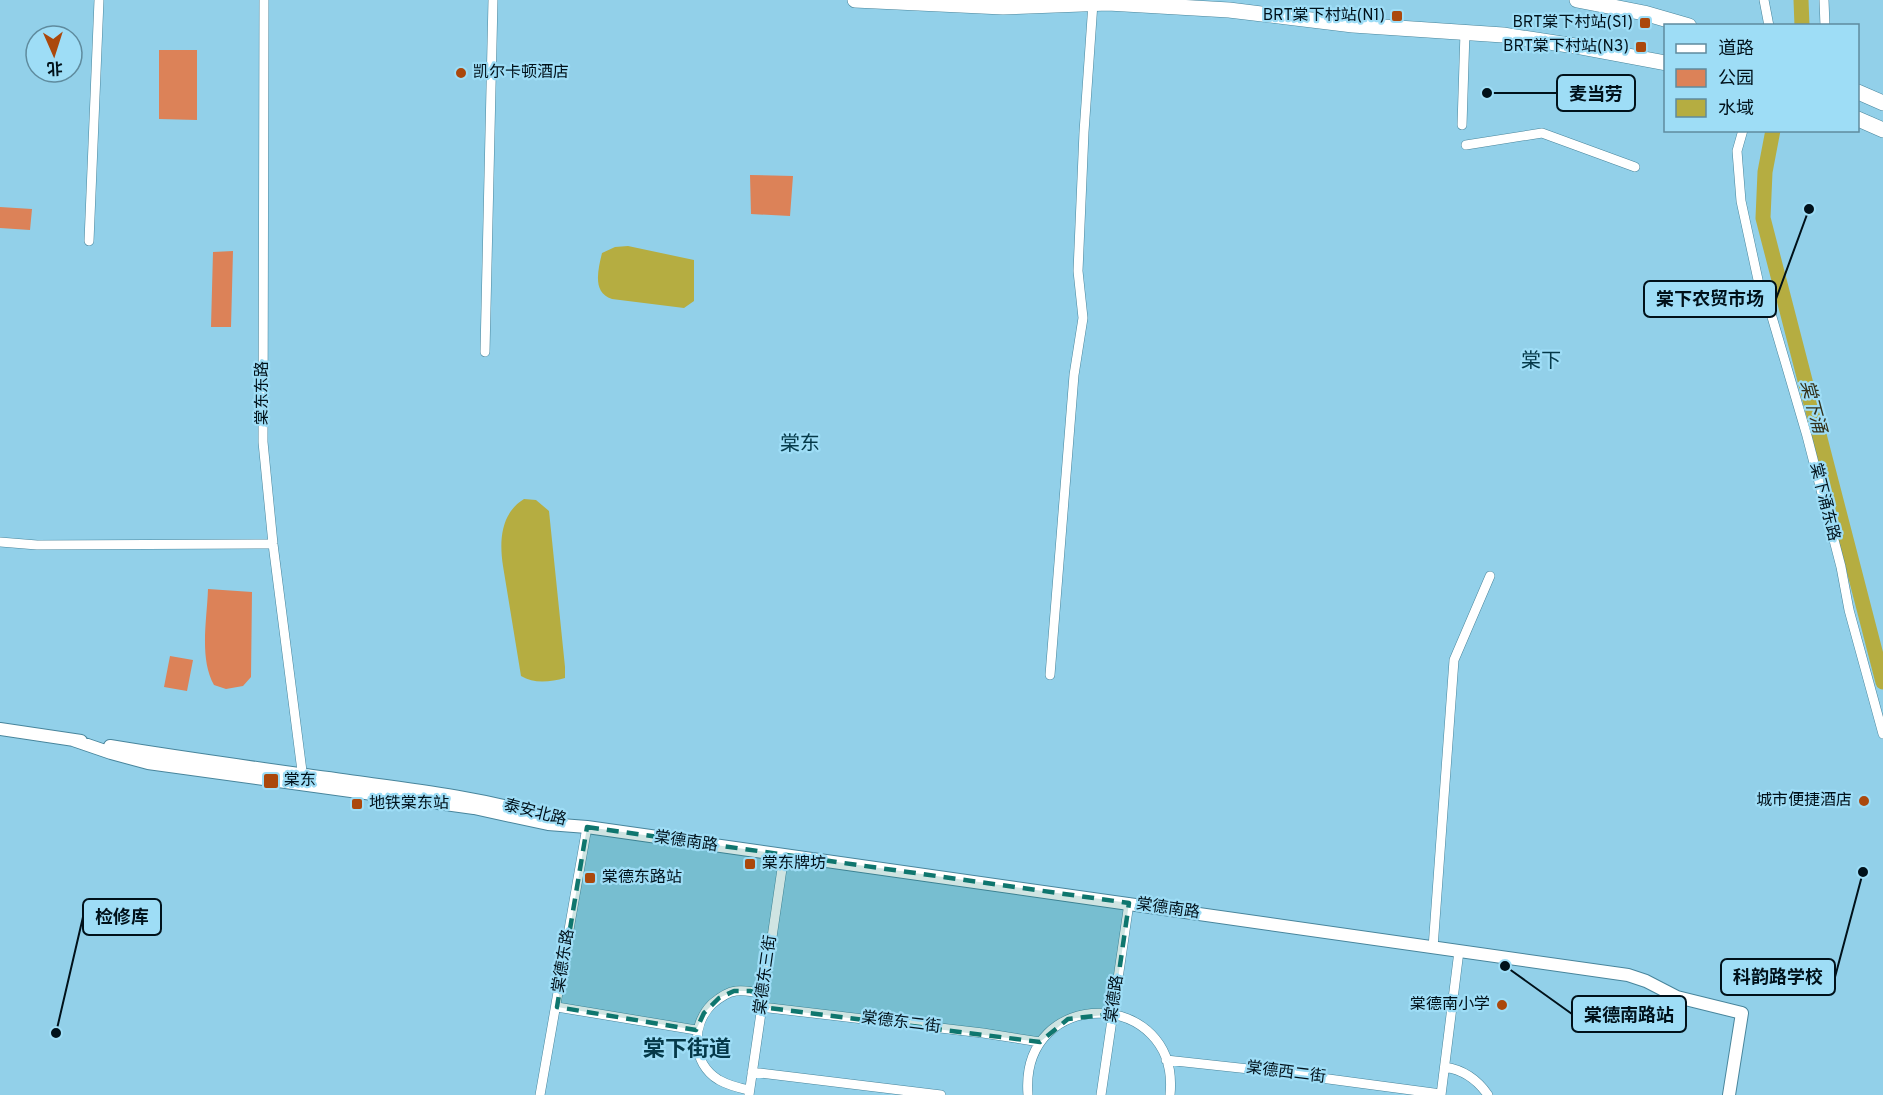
<svg xmlns="http://www.w3.org/2000/svg" width="1883" height="1095" font-family="Overpass,'Noto Sans SC',sans-serif">
  <rect width="100%" height="100%" fill="#92d0e9"/>
  <path fill="#dc8258" d="M159 50H197V120L159 119Z
    M750 175 793 176 790 216 751 214Z
    M0 207 32 209 30 230 0 228Z
    M233 251 231 327H211L213 252Z
    M208 589 252 592 251 677 243 686 226 689 214 685C199 658 207 620 208 589Z
    M170 656 193 660 187 691 164 687Z"/>
  <path fill="#b5ad41" d="M628 246 694 260V301L684 308 612 299C592 293 598 270 602 253L615 247Z
    M524 499 536 500 549 511 565 667V678C550 682 534 684 521 676L503 566C499 540 501 513 524 499Z"/>
  <g fill="none" stroke-linecap="round" stroke-linejoin="round">
    <path stroke="#b5ad41" stroke-width="15" d="M1801 0 1802 26
      M1773 130 1765 172 1763 218 1883 682"/>
    <g stroke="#48859c" stroke-width="10">
      <path id="minor" d="M264 0 263 442 273 544 303 779
        M1764 0 1769 26
        M1824 0 1825 26
        M1462 125 1465 32
        M1743 130 1737 151 1741 201 1760 289 1772 317 1807 436 1841 567 1849 610 1883 734
        M1466 145 1542 133 1635 167
        M89 241 99 0
        M485 352 493 0
        M0 542 37 545 273 544
        M1050 675 1074 375 1083 318 1078 271 1084 132 1093 3
        M1433 948 1454 660 1490 576
        M557 1007 696 1030
        M761 1007 983 1033 1040 1042
        M1166 1060 1276 1072 1441 1094
        M1445 1067C1464 1070 1477 1079 1488 1095
        M752 1072 941 1095
        M749 1090C739 1088 728 1085 719 1080 691 1063 691 1025 712 1004 719 998 727 992 736 991 745 990 755 992 763 994
        M540 1095 587 827
        M749 1095 784 855
        M1028 1095C1019 984 1181 988 1170 1095
        M1101 1095 1129 903
        M1441 1095 1459 951"/>
    </g>
    <g stroke="#48859c" stroke-width="14">
      <path id="tertiary" d="M0 729 81 741
        M73 740 111 753 148 763 474 808 548 824 587 827 1628 975 1646 981 1677 997 1742 1013 1729 1095
        M110 746C194 760 279 771 364 783 424 791 480 798 539 815"/>
    </g>
    <g stroke="#48859c" stroke-width="16">
      <path id="trunk" d="M855 0 1003 7 1108 3 1229 10 1353 25 1503 35 1575 46 1666 63
        M1577 0 1644 13 1689 26
        M1858 92 1883 103
        M1858 119 1883 130"/>
    </g>
    <use href="#minor" stroke="#fff" stroke-width="9"/>
    <use href="#tertiary" stroke="#fff" stroke-width="12"/>
    <use href="#trunk" stroke="#fff" stroke-width="15"/>
  </g>
  <path fill="#0f766e" fill-opacity="0.2" stroke="#0f766e" stroke-width="4.5" stroke-dasharray="12 8" stroke-linejoin="round" d="M587 827 1129 903 1113 1014 1068 1019 1040 1042 761 1007 763 994 750 991H734L719 998 704 1013 696 1030 557 1007Z"/>
  <g fill="#ab480c" stroke="#9eddf6" stroke-width="2">
    <rect x="1391" y="10" width="12" height="12" rx="3"/>
    <rect x="1639" y="17" width="12" height="12" rx="3"/>
    <rect x="1635" y="41" width="12" height="12" rx="3"/>
    <circle cx="461" cy="73" r="6"/>
    <rect x="263" y="773" width="16" height="16" rx="3"/>
    <circle cx="1864" cy="801" r="6"/>
    <rect x="351" y="798" width="12" height="12" rx="3"/>
    <rect x="744" y="858" width="12" height="12" rx="3"/>
    <rect x="584" y="872" width="12" height="12" rx="3"/>
    <circle cx="1502" cy="1005" r="6"/>
  </g>
  <g text-anchor="middle" dominant-baseline="central" stroke-width="4.5" stroke-linejoin="round" paint-order="stroke">
    <g font-size="16" fill="#00111a" stroke="#9eddf6" text-anchor="end">
      <text x="1385" y="16">BRT棠下村站(N1)</text>
      <text x="1633" y="23">BRT棠下村站(S1)</text>
      <text x="1629" y="47">BRT棠下村站(N3)</text>
      <text x="473" y="73" text-anchor="start">凯尔卡顿酒店</text>
      <text x="284" y="781" text-anchor="start">棠东</text>
      <text x="1852" y="801">城市便捷酒店</text>
      <text x="369" y="804" text-anchor="start">地铁棠东站</text>
      <text x="762" y="864" text-anchor="start">棠东牌坊</text>
      <text x="602" y="878" text-anchor="start">棠德东路站</text>
      <text x="1490" y="1005">棠德南小学</text>
    </g>
    <g font-size="16" fill="#00111a" stroke="#9eddf6">
      <text transform="translate(263 393) rotate(-90)">棠东东路</text>
      <text transform="translate(1824 502) rotate(76)">棠下涌东路</text>
      <text transform="translate(535 813) rotate(14)">泰安北路</text>
      <text transform="translate(686 842) rotate(8)">棠德南路</text>
      <text transform="translate(1168 909) rotate(8)">棠德南路</text>
      <text transform="translate(564 961) rotate(-81)">棠德东路</text>
      <text transform="translate(766 975) rotate(-82)">棠德东三街</text>
      <text transform="translate(1115 999) rotate(-82)">棠德路</text>
      <text transform="translate(901 1023) rotate(7)">棠德东二街</text>
      <text transform="translate(1286 1073) rotate(7)">棠德西二街</text>
    </g>
    <g font-size="18" font-style="italic" fill="#33311a" stroke="#9eddf6">
      <text transform="translate(1812 407) rotate(75)">棠下涌</text>
    </g>
    <g font-size="20" fill="#053949" stroke="#9eddf6">
      <text x="1541" y="362">棠下</text>
      <text x="800" y="445">棠东</text>
    </g>
    <g font-size="22" font-weight="bold" fill="#053949" stroke="#9eddf6">
      <text x="687" y="1050">棠下街道</text>
    </g>
  </g>
  <path fill="none" stroke="#00111a" stroke-width="2" d="M1487 93L1557 93M1809 209L1776 299M56 1033L83 917M1863 872L1835 977M1505 966L1572 1014"/>
  <g fill="#00111a" stroke="#9eddf6" stroke-width="2">
    <circle cx="1487" cy="93" r="6"/>
    <circle cx="1809" cy="209" r="6"/>
    <circle cx="56" cy="1033" r="6"/>
    <circle cx="1863" cy="872" r="6"/>
    <circle cx="1505" cy="966" r="6"/>
  </g>
  <g fill="#9eddf6" stroke="#00111a" stroke-width="2">
    <rect x="1557" y="75" width="78" height="36" rx="6"/>
    <rect x="1644" y="281" width="132" height="36" rx="6"/>
    <rect x="83" y="899" width="78" height="36" rx="6"/>
    <rect x="1721" y="959" width="114" height="36" rx="6"/>
    <rect x="1572" y="996" width="114" height="36" rx="6"/>
  </g>
  <g font-size="18" text-anchor="middle" font-weight="bold" fill="#00111a">
    <text x="1596" y="100">麦当劳</text>
    <text x="1710" y="305">棠下农贸市场</text>
    <text x="122" y="923">检修库</text>
    <text x="1778" y="983">科韵路学校</text>
    <text x="1629" y="1021">棠德南路站</text>
  </g>
  <rect x="1664" y="24" width="195" height="108" fill="#9eddf6" stroke="#5f8b9e" stroke-width="1.5"/>
  <rect x="1676" y="44" width="30" height="9" fill="#ffffff" stroke="#5f8b9e" stroke-width="1.5"/>
  <text x="1718" y="54" font-size="18" fill="#00111a">道路</text>
  <rect x="1676" y="69" width="30" height="18" fill="#dc8258" stroke="#5f8b9e" stroke-width="1.5"/>
  <text x="1718" y="84" font-size="18" fill="#00111a">公园</text>
  <rect x="1676" y="99" width="30" height="18" fill="#b5ad41" stroke="#5f8b9e" stroke-width="1.5"/>
  <text x="1718" y="114" font-size="18" fill="#00111a">水域</text>
  <g transform="translate(54 54) rotate(177)"><circle r="28" fill="#9eddf6" stroke="#5f8b9e" stroke-width="1.5"/>
  <path d="M0-4.5L10 22L0 15L-10 22Z" fill="#ab480c"/>
  <text y="-9" font-size="16" font-weight="bold" text-anchor="middle" fill="#00111a">北</text>
  </g>
</svg>
